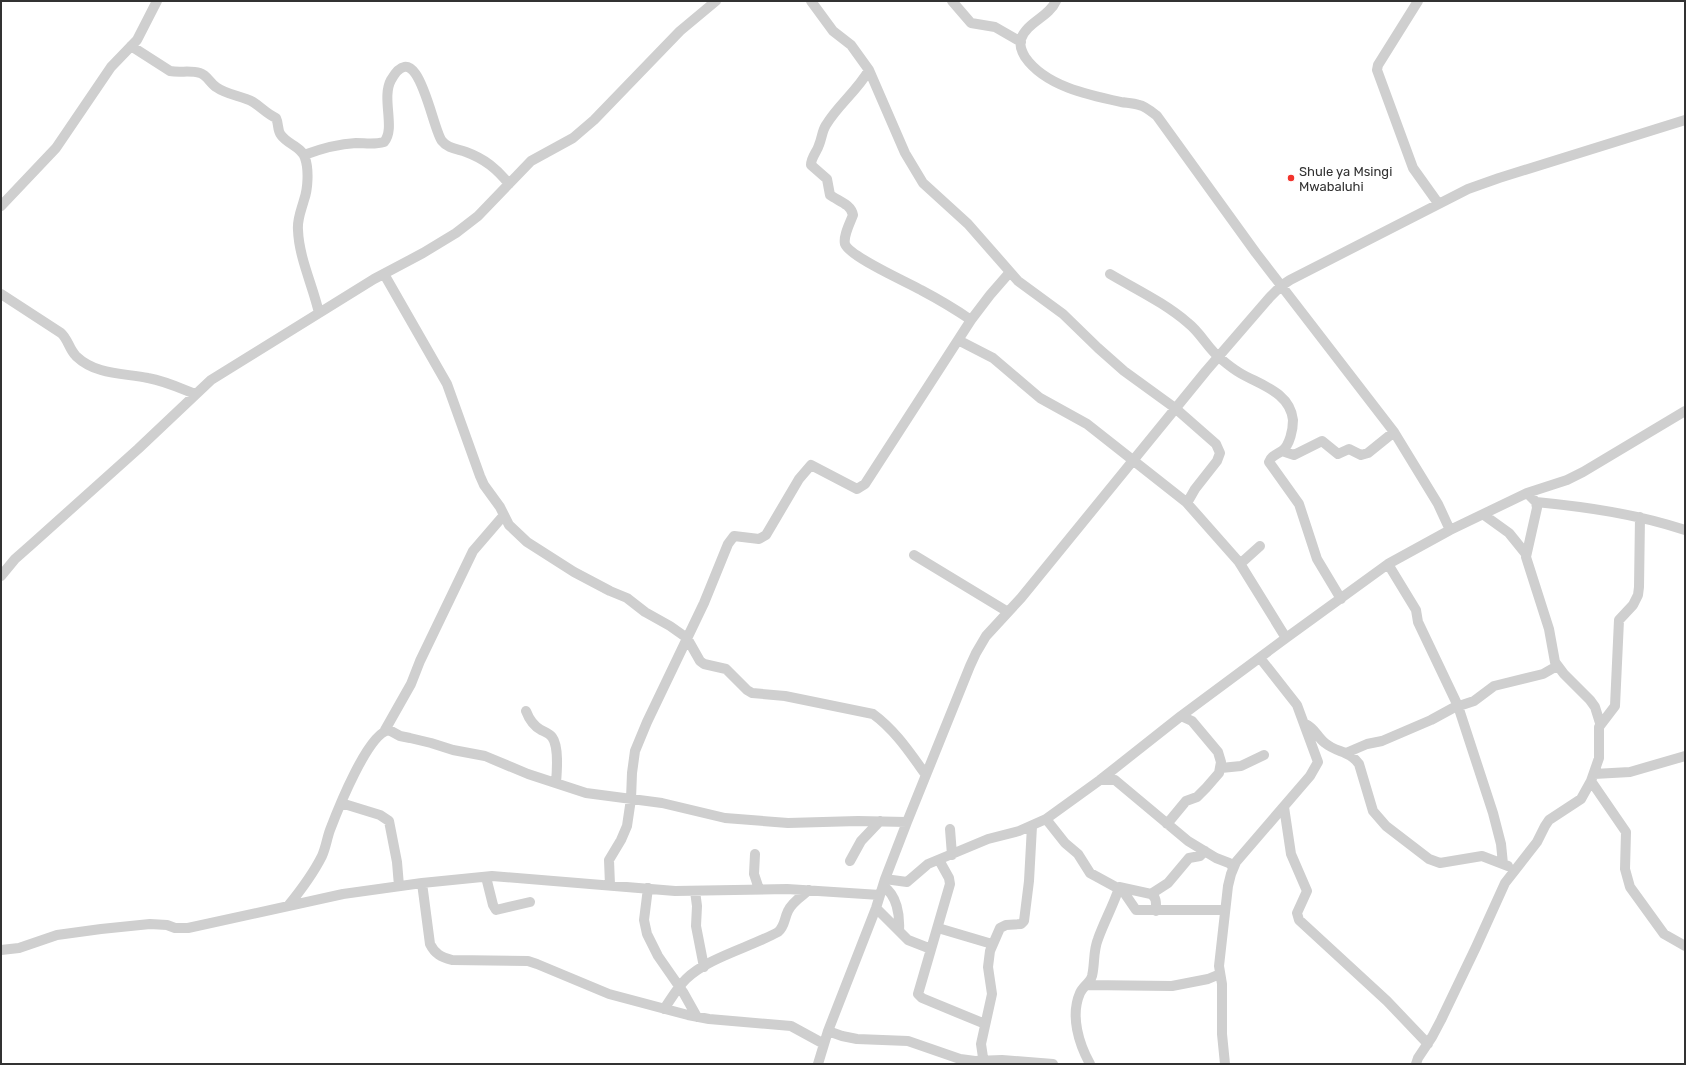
<svg xmlns="http://www.w3.org/2000/svg" width="1686" height="1065" font-family="Rubik,sans-serif">
  <rect width="100%" height="100%" fill="#fff"/>
  <g fill="none" stroke-linecap="round" stroke-linejoin="round">
    <path stroke="#cfcfcf" stroke-width="10" d="M811 1 833 31 851 45 869 70 905 153 923 183 968 224 1018 281 1063 314 1098 348 1124 371 1175 408 1216 444 1220 453 1217 461 1195 489 1187 503
      M952 1 971 23 995 27 1021 42
      M1056 1C1049 17 1027 22 1021 39 1019 46 1022 52 1025 57 1045 86 1088 95 1121 102 1127 103 1133 103 1139 105 1145 106 1152 112 1157 116L1256 253 1394 432 1438 504 1450 530
      M1418 1 1378 65 1377 70 1413 168 1438 203
      M131 46 170 71C180 73 190 70 200 73 207 75 210 83 216 87 227 95 242 96 253 102 261 107 267 114 276 118 279 124 277 130 281 135 287 144 302 147 305 158 309 169 308 189 304 200 301 211 297 219 298 230 299 258 313 286 319 313
      M869 70C857 91 838 105 826 125 822 131 822 138 819 145 817 152 811 157 811 165L827 179 830 195C838 201 851 204 853 215 850 223 843 236 845 244 850 257 907 282 921 290 938 299 955 309 971 320
      M304 155C320 149 338 144 356 143 365 143 374 145 384 142 396 129 381 98 391 80 418 32 432 129 442 141 448 149 458 149 466 152 485 159 497 169 509 184
      M1 206 56 148 111 67 137 40 157 1
      M384 274 447 384 480 476 484 485 500 507 509 525 527 542 574 572 610 591 627 598 645 612 670 626 687 638 700 661 704 664 726 669 747 690 752 693 785 696 873 714C895 730 910 753 926 775
      M1110 274C1137 290 1165 303 1188 323 1201 333 1208 349 1221 359 1227 364 1233 369 1240 373 1260 385 1290 392 1293 420 1293 429 1290 445 1282 451 1276 455 1271 456 1269 462L1299 504 1317 559 1341 599
      M1 294 61 333C68 339 69 349 76 356 96 375 123 373 148 378 165 381 180 388 195 394
      M958 340 993 358 1040 398 1087 424 1186 502 1239 562 1286 638
      M1282 451 1294 455 1322 441 1338 454 1349 449 1361 455 1368 453 1394 432
      M1527 493 1536 502 1537 508 1526 557 1549 629 1555 662 1564 674 1590 700 1595 707 1600 723
      M1536 502C1587 507 1636 514 1685 530
      M1484 515 1509 533 1526 554
      M914 555 1008 612
      M1240 564 1260 546
      M1388 564 1416 610 1418 622 1458 706 1493 813 1501 844 1503 864
      M1 576 15 559 32 544 138 449 211 380 374 279 423 253 456 233 478 216 531 161 573 138 594 120 680 31 716 1
      M526 711C529 719 534 726 541 730 545 732 549 733 552 737 559 746 557 771 556 783
      M1305 724C1315 728 1317 737 1325 743 1337 753 1349 750 1359 764L1373 811 1386 826 1429 859 1440 863 1482 856 1508 866
      M385 730 411 684 420 661 473 551 504 515
      M1346 753 1367 744 1382 741 1431 720 1453 708 1474 701 1494 686 1543 674 1557 666
      M1221 768 1241 766 1264 755
      M1594 774 1630 772 1685 756
      M1100 780H1115L1188 841 1216 858 1229 863 1233 867
      M1591 781 1626 832 1625 869 1630 887 1664 934 1685 946
      M341 803 380 815 389 821 397 862 399 886
      M1284 807 1291 854 1307 891 1297 913 1299 920 1387 1001 1428 1044
      M1046 819 1065 843 1078 854 1090 873 1123 891 1136 910H1225
      M1167 824 1186 801 1197 797 1206 788 1219 773 1221 762 1218 752 1192 721 1181 716
      M950 829 952 855
      M755 854 754 874 759 889
      M939 860 949 878 950 884 918 994 922 998 985 1024
      M850 861 861 841 880 821
      M486 877 493 905 496 910 530 902
      M885 879 907 882 928 864 988 839 1019 831 1046 819 1100 780 1181 716 1286 638 1388 564 1450 530 1527 493 1567 480 1583 472 1685 411
      M422 883 430 944C435 954 441 957 452 960L528 961 537 964 609 994 688 1015 709 1019 791 1026 824 1044
      M610 885 609 860 621 840 627 826 631 799 632 773 635 751 647 722 704 603 728 544 734 536 759 539 766 535 799 479 811 465 857 489 865 484 971 320 990 295 1010 272
      M883 886C897 895 900 915 899 931
      M1119 887 1151 894C1157 898 1156 903 1156 911
      M648 888 644 920 647 934 658 956 683 992 697 1017
      M695 891 697 906 696 926 704 967
      M1151 894 1168 883 1189 858 1200 856 1205 851
      M288 906C301 890 313 874 322 856 326 847 327 838 330 830 338 809 368 733 389 730L400 736 410 738 431 743 453 750 485 756 528 774 586 793 662 803 725 818 788 823 858 821 907 822
      M876 908 908 940 931 949
      M938 928 992 944
      M1 950 19 948 57 935 101 929 150 924 167 925 175 928H188L343 894 422 883 492 876 675 891 787 889 880 895
      M1086 985 1172 986 1208 979 1220 974
      M664 1009C671 999 677 988 686 979 707 958 751 947 778 932 785 926 784 919 788 911 792 902 802 896 809 890
      M828 1031 842 1036 857 1039 908 1041 960 1059 975 1061 1002 1060 1053 1064
      M818 1064 828 1031 876 908 885 879 907 822 970 666 976 653 986 636 1021 598 1206 371 1270 297 1281 286 1290 280 1468 189 1499 178 1685 120
      M984 1064 981 1044 992 994 988 967 990 951 1000 928 1006 925 1021 924 1024 921 1029 881 1032 826
      M1090 1064C1079 1044 1070 1016 1080 993 1083 986 1090 983 1092 976 1095 964 1093 951 1098 939 1104 922 1113 906 1119 888
      M1225 1064 1222 1034V984L1219 966 1228 886 1231 874 1236 862 1310 776 1318 762 1297 705 1260 658
      M1416 1064 1418 1058 1432 1037 1441 1020 1476 947 1505 883 1537 842 1545 826 1549 820 1581 799 1591 781 1599 758V727L1615 706 1619 620 1633 605 1638 595 1639 587 1640 517"/>
  </g>
  <circle fill="#f2332c" stroke="#fff" stroke-width="1.5" cx="1291" cy="178" r="4"/>
  <g text-anchor="middle" dominant-baseline="central" stroke-width="4" stroke-linejoin="round" paint-order="stroke">
    <g font-size="13" fill="#323232" stroke="#fff" text-anchor="start">
      <text x="1299" y="171">Shule ya Msingi<tspan x="1299" dy="15">Mwabaluhi</tspan></text>
    </g>
  </g>
  <rect width="1686" height="1065" fill="none" stroke="#323232" stroke-width="4"/>
</svg>
